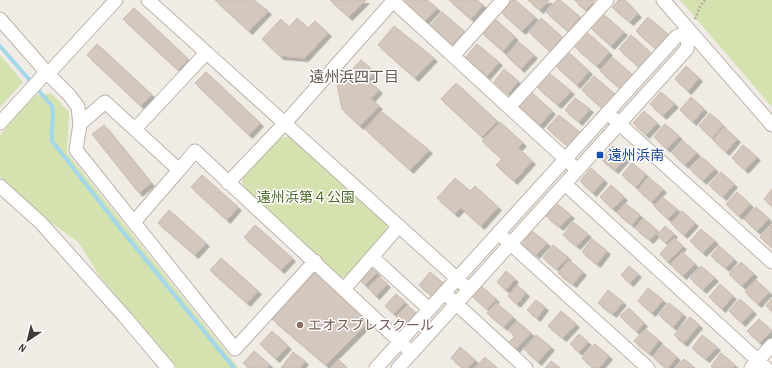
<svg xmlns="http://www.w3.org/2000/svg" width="772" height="368" font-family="'Archivo Narrow','Noto Sans JP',sans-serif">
  <defs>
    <filter id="shadow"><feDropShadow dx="3.5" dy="3.5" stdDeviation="0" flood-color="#0004"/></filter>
  </defs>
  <rect width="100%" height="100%" fill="#f0ebe4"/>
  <path fill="#d3e2af" d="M680 0H772V107Z
    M0 55 23 82 0 107Z
    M51 93 69 112 67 153 239 368H177L100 277 79 243 45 218 0 177V135L32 96Z
    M292 136 387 225 385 232 346 277H340L243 188 242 178 280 138Z"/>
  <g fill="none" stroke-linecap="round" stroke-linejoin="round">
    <path stroke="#a3d7ea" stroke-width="4" d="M0 46 52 106C55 118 50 129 52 141L124 233 234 368"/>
  </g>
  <path fill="#d4c7bd" stroke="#cbbbae" filter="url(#shadow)" d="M215 0H254L268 11 249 31Z
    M330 0H366L349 17Z
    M406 0H427L437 8 424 22 403 3Z
    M449 0H477L483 5 471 19Z
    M512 0H515L535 17 522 31 501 12Z
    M528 0H549L540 10Z
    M557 0H560L580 17 568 31 546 12Z
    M574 0H595L586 10Z
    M619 0H625L638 14 630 22 612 7Z
    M134 8 188 59 178 70 123 19Z
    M442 12 464 31 452 45 430 26Z
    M602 13 624 32 611 46 590 27Z
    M648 17 670 36 657 50 636 31Z
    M297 18 308 28 315 21 328 33 305 58 280 56 262 39 281 19 289 27Z
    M494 18 515 37 503 51 481 32Z
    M541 18 562 37 550 51 529 32Z
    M394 26 434 58 415 78 378 45Z
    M588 33 609 52 597 66 575 47Z
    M631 35 652 54 640 68 619 49Z
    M519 42 534 55 521 69 506 55Z
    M97 44 152 95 141 106 87 55Z
    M477 44 499 62 487 76 465 58Z
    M568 52 589 71 577 85 556 66Z
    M612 57 634 76 622 90 600 71Z
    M361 60 375 72 368 80 379 90 371 99 379 106 360 126 342 109 337 85Z
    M686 66 699 78 688 91 675 79Z
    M504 69 518 81 508 94 494 82Z
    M206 72 260 123 249 135 195 83Z
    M549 73 571 91 558 105 537 87Z
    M594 76 616 95 603 109 582 90Z
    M456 83 497 121 482 137 441 99Z
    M531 92 552 111 540 125 519 106Z
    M661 92 675 104 663 116 650 104Z
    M691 97 704 109 693 122 680 110Z
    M575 98 590 109 579 122 565 110Z
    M644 111 657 123 646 135 633 123Z
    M382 112 429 150 410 170 365 129Z
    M710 113 723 125 712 138 699 126Z
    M559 115 581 133 569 147 547 128Z
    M500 122 523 143 518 148 532 161 514 181 496 165 502 159 482 141Z
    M665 124 679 136 667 149 654 137Z
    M104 125 151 183 139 193 92 134Z
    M724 127 737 139 726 152 713 140Z
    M683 141 697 153 685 165 672 153Z
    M743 145 757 157 745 170 732 158Z
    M613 146 626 158 615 170 601 159Z
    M702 157 715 169 703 181 690 169Z
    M632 163 646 174 636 187 622 175Z
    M591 168 604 180 593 193 580 181Z
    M721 172 734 184 723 197 709 185Z
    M202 175 238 207 227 220 191 187Z
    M648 177 663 189 652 202 638 190Z
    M455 178 470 191 475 186 498 207 481 226 461 208 455 214 437 198Z
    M611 185 624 197 613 209 600 197Z
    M772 189V206L764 199Z
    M737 192 750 204 739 216 726 204Z
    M662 197 677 209 668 219 654 206Z
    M556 203 571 215 560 227 546 216Z
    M625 203 640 215 632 225 617 213Z
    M756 207 769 219 757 231 744 219Z
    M169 210 206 243 195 255 158 223Z
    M682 211 695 223 684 235 671 223Z
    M643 218 658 231 650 240 635 228Z
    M573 222 588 234 577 246 563 235Z
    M255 225 292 258 281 270 244 237Z
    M772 225V248L760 237Z
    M665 226 674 234 666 243 657 235Z
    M701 229 715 241 703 253 690 241Z
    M532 231 547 243 536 255 522 244Z
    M674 238 683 246 668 262 660 254Z
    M592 239 607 251 597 264 582 252Z
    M553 245 568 257 557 269 543 258Z
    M719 246 734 259 726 268 711 256Z
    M682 252 695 264 683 276 670 264Z
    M221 258 258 291 247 303 210 270Z
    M569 260 583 272 573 284 558 273Z
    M741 262 754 274 742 286 729 274Z
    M368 265 377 273 365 285 357 277Z
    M629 266 638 274 630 283 621 275Z
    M701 266 715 278 703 290 690 278Z
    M316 271 370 321 326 365 272 319Z
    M506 271 515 279 506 290 497 282Z
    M430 272 443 283 432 296 419 285Z
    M379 276 387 284 376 296 368 288Z
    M756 280 769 292 758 304 745 292Z
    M720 284 733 296 722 309 709 297Z
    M480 285 496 299 487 309 471 295Z
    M517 285 526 293 517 304 508 296Z
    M648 288 663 300 652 313 638 301Z
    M608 290 623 302 613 314 598 303Z
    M396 294 405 302 394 314 385 306Z
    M740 299 753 311 742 323 729 311Z
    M772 299V311L766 306Z
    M536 300 545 307 537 318 527 310Z
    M496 303 513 317 504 327 487 313Z
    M669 303 683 314 673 327 659 315Z
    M407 305 416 313 405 325 396 317Z
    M629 308 644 323 637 332 620 316Z
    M561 311 576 324 563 338 548 326Z
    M690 317 699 325 684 343 674 335Z
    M759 319 772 331 760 343 747 331Z
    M517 321 531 333 516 349 508 343 515 336 509 331Z
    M645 329 659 340 649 353 634 341Z
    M272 331 288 346 276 359 260 344Z
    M579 334 588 342 579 352 570 344Z
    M536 335 551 347 538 362 524 349Z
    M702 335 717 347 706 359 692 348Z
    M595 344 609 356 599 368H593L582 358Z
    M663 345 677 357 668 368H666L653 357Z
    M460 347 475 360 468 368H463L451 358Z
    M254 351 270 365 267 368H249L243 363Z
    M293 352 305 361 300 368H281Z
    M721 353 735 365 733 368H713L711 366Z
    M485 357 497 368H475Z
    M684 359 695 368H676Z
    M339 360 347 368H330Z
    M551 361 560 368H545Z"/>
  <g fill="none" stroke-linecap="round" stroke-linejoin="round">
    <g stroke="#beb4aa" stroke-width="15">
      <path id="minor" d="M148 0 463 284
        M392 0 572 165
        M663 0 772 125
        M0 19 48 74 70 96 78 107 80 124 76 150 235 349 315 261
        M453 56 503 0
        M509 107 607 0
        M613 118 772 262
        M0 123 42 77 48 74 116 0
        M80 124 105 102 179 170 195 151 412 353
        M135 129 206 53
        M228 183 285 123 394 0
        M565 184 766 368
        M0 186 41 223 125 317 168 368
        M134 222 179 170
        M504 238 648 368
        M372 257 429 309
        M344 289 399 226
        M450 298 526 368
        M376 368 676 37 689 31
        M398 368 687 49 689 31
        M751 368 772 345"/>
    </g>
    <path stroke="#ba9" stroke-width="2.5" stroke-dasharray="2 2" stroke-linecap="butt" d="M695 19 700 6 705 0"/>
    <use href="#minor" stroke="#fff" stroke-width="13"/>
  </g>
  <rect fill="#1a4fb4" stroke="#fff" stroke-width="1.5" x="596" y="151" width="8" height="8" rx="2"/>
  <circle fill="#8d6e63" stroke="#fff" stroke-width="1.5" cx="300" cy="325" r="4"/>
  <g text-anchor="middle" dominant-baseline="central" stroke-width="3" stroke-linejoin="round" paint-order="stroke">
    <g font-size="14" fill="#164399" stroke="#fff" text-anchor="start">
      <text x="608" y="155">遠州浜南</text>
    </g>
    <g font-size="14" fill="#4f6e2c" stroke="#fff">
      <text x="306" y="197">遠州浜第４公園</text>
    </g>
    <g font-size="14" fill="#785e54" stroke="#fff" text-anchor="start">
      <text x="308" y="325">エオスプレスクール</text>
    </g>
    <g font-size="15" fill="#64574c" stroke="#fff">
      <text x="354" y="76">遠州浜四丁目</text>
    </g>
  </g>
  <g transform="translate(28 340) rotate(215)" stroke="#ffffff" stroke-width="3" paint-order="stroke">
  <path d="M0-3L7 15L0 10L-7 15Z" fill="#423a34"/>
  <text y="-6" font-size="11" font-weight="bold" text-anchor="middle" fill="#423a34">N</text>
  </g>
</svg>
